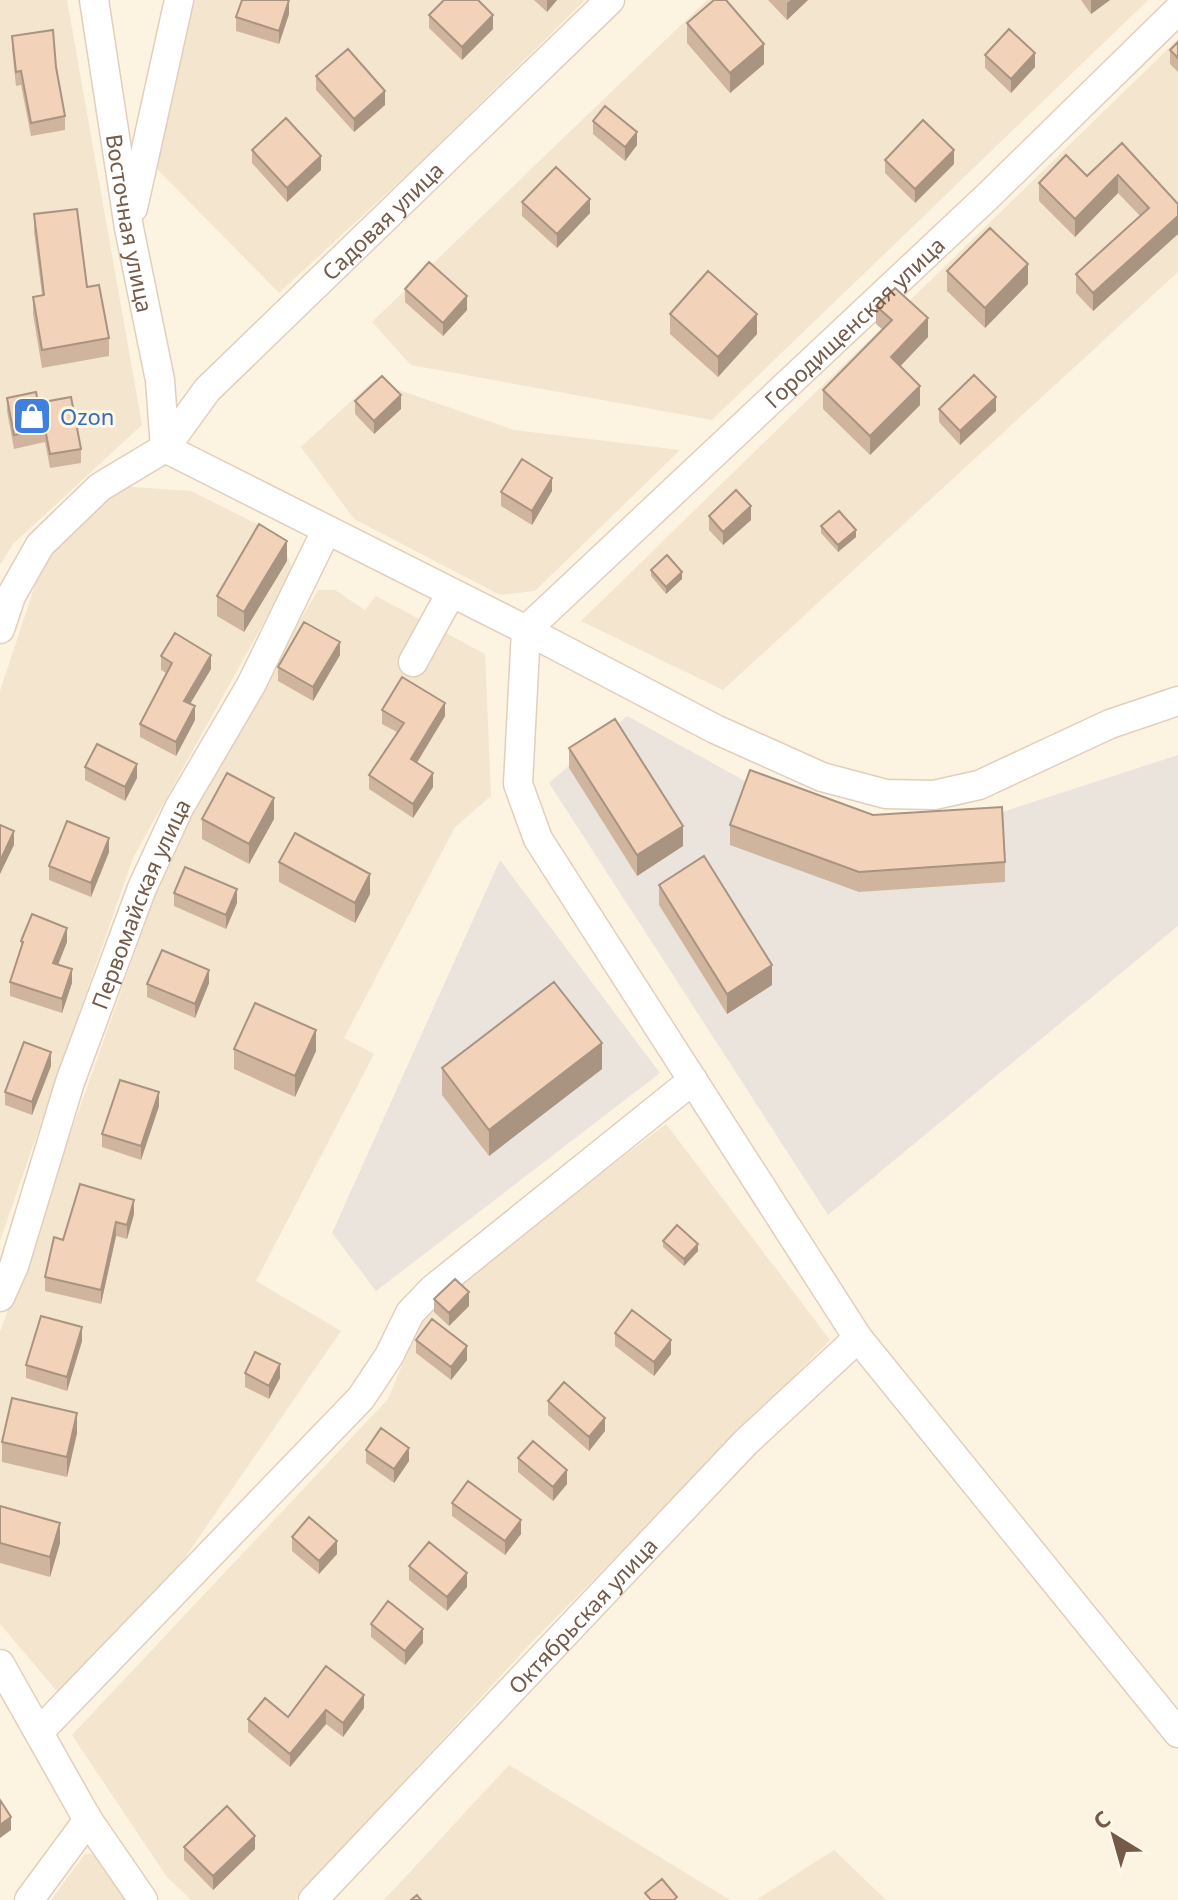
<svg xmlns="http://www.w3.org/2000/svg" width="1178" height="1900" font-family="'Noto Sans',sans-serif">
  <rect width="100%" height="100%" fill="#fdf3e1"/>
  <path fill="#f4e5cf" d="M0 0H67L142 425 13 544 0 565Z
    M194 0H585L428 155 279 293 155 167Z
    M707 0H1148L712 420 411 365 372 322Z
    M1178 39V272L723 690 581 621Z
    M373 381 514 430 680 450 535 591 500 595 354 519 301 447Z
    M118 486 191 491 279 535 293 570 133 858 0 1241V691L43 561Z
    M318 590H335L365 610 376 596 485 654 491 796 455 827 344 1038 374 1054 256 1281 341 1331 155 1601 62 1697 0 1624V1332L167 862 210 773Z
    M666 1124 830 1340 530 1644 295 1900H191L167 1877 72 1735 388 1399 425 1310 490 1257Z
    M509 1765 730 1900H384Z
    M834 1850 886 1900H756Z
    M104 1853 134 1900H51L85 1854Z"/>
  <path fill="#ebe4dc" d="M627 716 745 781 848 817H987L1178 755V926L828 1215 549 783Z
    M500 860 660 1073 376 1291 332 1233Z"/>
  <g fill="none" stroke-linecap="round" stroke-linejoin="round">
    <g stroke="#e1cfbc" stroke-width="31">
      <g id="minor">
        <path id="s1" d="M94 0 129 228 160 380 165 448"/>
        <path d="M133 208 179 0"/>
        <path d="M165 448 526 630 715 729 822 777 886 794 934 795 979 785 1110 724 1178 701"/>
        <path id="s2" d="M0 629 11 596 40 545 100 487 165 448 207 390 610 0"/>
        <path d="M526 630 518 784 538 839 858 1338 1178 1733"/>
        <path id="s3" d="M526 630 988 196 1178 10"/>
        <path d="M413 662 451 593"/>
        <path id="s4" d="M0 1297 14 1266 70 1082 142 888 179 808 251 685 326 531"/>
        <path d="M0 1664 88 1820 143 1900"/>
        <path d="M40 1731 361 1398 389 1356 410 1313 433 1289 693 1080"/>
        <path d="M29 1900 88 1820"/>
        <path id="s5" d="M313 1900 746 1442 858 1338"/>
      </g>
    </g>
    <use href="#minor" stroke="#fff" stroke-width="28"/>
  </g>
  <path fill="#d0b59e" d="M534 0H557L547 12Z
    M768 0H808L787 20Z
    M1081 0H1110L1091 14Z
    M289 14 279 44 236 31V17Z
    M429 15 493 29 462 60 429 28Z
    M687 23 764 64 730 93 687 43Z
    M12 36 56 67 65 116V130L31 136 21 85 16 86 12 49Z
    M1178 42V72L1170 64V50Z
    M985 55 1035 67 1011 93 985 68Z
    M316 76 385 105 354 132 316 90Z
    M593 121 637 145 625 161 593 134Z
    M1122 143 1178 204V234L1093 311 1076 293V274L1140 216 1118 193 1075 237 1039 201V183L1087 176Z
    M252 150 321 170 287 202 252 163Z
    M885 160 954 164 915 203 885 173Z
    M522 202 590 213 557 248 522 216Z
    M34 214 87 287 109 338V356L42 368 33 314V297L42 295 34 232Z
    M947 271 1028 284 985 328 947 291Z
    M405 289 467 310 443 336 405 302Z
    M876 306 928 337 900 366 920 405 870 455 823 409V390L883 330 876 324Z
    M670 314 757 334 718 377 670 334Z
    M7 398 38 403 81 449V463L50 468 45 442 14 449 7 411Z
    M355 401 401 409 374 434 355 414Z
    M939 409 996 411 960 445 939 422Z
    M552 491 532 525 501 506V492Z
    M709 516 751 520 723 545 709 530Z
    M821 526 856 537 838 552 821 533Z
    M287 561 244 632 217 616V596Z
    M651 570 682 579 666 594 651 576Z
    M340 655 313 701 278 681V667Z
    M161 656 211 669 190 704 195 720 176 756 140 737V724L166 673 161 670Z
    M382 710 445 716 417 763 433 787 413 818 369 789V775L397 732 382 724Z
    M569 748 683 846 637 876 569 768Z
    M85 767 137 778 125 801 85 780Z
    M202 819H274L249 864 202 839Z
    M730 825 1005 862V882L859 892 730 845Z
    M109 852 91 897 49 880V866Z
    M279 862 370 894 355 923 279 882Z
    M659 885 772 985 727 1014 659 905Z
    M174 893 237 903 226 929 174 906Z
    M21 941 67 942 58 965 72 983 62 1013 10 996V982L21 948Z
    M209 983 195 1018 147 997V984Z
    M234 1049 316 1051 295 1097 234 1069Z
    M51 1066 32 1115 5 1105V1092Z
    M442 1068 602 1069 489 1156 442 1095Z
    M159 1106 141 1160 102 1147V1134Z
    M134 1214 127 1239 116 1236 101 1304 45 1291V1277L63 1240Z
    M663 1241 698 1251 684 1266 663 1247Z
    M434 1299 469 1306 449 1326 434 1312Z
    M615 1333 671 1354 654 1376 615 1346Z
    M416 1340 467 1360 451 1380 416 1353Z
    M82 1341 67 1391 26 1378V1365Z
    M245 1373 280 1378 269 1399 245 1387Z
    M548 1401 605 1431 589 1451 548 1415Z
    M77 1433 67 1477 2 1462V1442Z
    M366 1450 409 1461 394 1483 366 1463Z
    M518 1458 567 1484 553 1501 518 1472Z
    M452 1503 521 1534 505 1555 452 1516Z
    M0 1506 60 1543 50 1577 0 1563Z
    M292 1537 337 1554 319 1574 292 1551Z
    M409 1566 467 1587 447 1611 409 1580Z
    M371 1624 423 1643 405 1665 371 1637Z
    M326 1666 364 1708 343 1737 326 1724 290 1767 248 1732V1719L288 1717Z
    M184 1847 255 1849 213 1890 184 1860Z"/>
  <path fill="#a99381" d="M289 0V14L279 44V31Z
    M547 0H557L547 12Z
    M791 0H808L787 20V3Z
    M1091 0H1110L1091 14Z
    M493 15V29L462 60V47Z
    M764 44V64L730 93V73Z
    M1035 53V67L1011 93V79Z
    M385 91V105L354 132V119Z
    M637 132V145L625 161V147Z
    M954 150V164L915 203V189Z
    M321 156V170L287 202V188Z
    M1118 175V193L1075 237V219Z
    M590 199V213L557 248V234Z
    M1178 216V234L1093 311V293Z
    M1028 264V284L985 328V308Z
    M467 296V310L443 336V323Z
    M757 314V334L718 377V357Z
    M928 318V337L891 376V357Z
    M920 386V405L870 455V436Z
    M401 395V409L374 434V421Z
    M996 397V411L960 445V431Z
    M552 478V491L532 525V511Z
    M751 506V520L723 545V532Z
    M856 530V537L838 552V545Z
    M287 541V561L244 632V612Z
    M682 572V579L666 594V587Z
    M340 642V655L313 701V687Z
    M211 655V669L184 714V701Z
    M445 703V716L411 772V759Z
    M195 706V720L176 756V742Z
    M137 764V778L125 801V787Z
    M433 773V787L413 818V804Z
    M274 798V819L249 864V844Z
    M683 826V846L637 876V855Z
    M14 831V845L0 874V861Z
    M109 838V852L91 897V883Z
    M370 874V894L355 923V903Z
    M237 889V903L226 929V915Z
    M67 928V942L53 977V963Z
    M772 965V985L727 1014V994Z
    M72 969V983L62 1013V999Z
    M209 970V983L195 1018V1004Z
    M316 1030V1051L295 1097V1076Z
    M602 1043V1069L489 1156V1130Z
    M51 1052V1066L32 1115V1102Z
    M159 1092V1106L141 1160V1146Z
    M134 1200V1214L127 1239V1225Z
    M116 1222V1236L101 1304V1290Z
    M698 1244V1251L684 1266V1259Z
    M469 1292V1306L449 1326V1313Z
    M82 1327V1341L67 1391V1377Z
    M671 1340V1354L654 1376V1362Z
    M467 1346V1360L451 1380V1367Z
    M280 1364V1378L269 1399V1386Z
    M77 1413V1433L67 1477V1457Z
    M605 1418V1431L589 1451V1437Z
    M409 1448V1461L394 1483V1469Z
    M567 1470V1484L553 1501V1487Z
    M521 1520V1534L505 1555V1541Z
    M60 1523V1543L50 1577V1557Z
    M337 1541V1554L319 1574V1561Z
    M467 1573V1587L447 1611V1597Z
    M423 1629V1643L405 1665V1651Z
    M364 1695V1708L343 1737V1723Z
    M326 1710V1724L290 1767V1754Z
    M11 1817V1830L0 1838V1825Z
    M255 1836V1849L213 1890V1876Z"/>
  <path fill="#f2d2b8" stroke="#a99381" stroke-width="2" d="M242 0H289L279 31 236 17Z
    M444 0H478L493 15 462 47 429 15Z
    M714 0H726L764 44 730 73 687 23Z
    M1009 29 1035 53 1011 79 985 55Z
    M53 30 56 67 65 116 31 123 21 71 16 72 12 36Z
    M1178 42V58L1170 50Z
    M348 49 385 91 354 119 316 76Z
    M605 106 637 132 625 147 593 121Z
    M286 118 321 156 287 188 252 150Z
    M923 120 954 150 915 189 885 160Z
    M1122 143 1178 204V216L1093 293 1076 274 1149 208 1118 175 1075 219 1039 183 1066 155 1087 176Z
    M556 167 590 199 557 234 522 202Z
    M77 209 87 287 99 285 109 338 42 350 33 297 44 295 34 214Z
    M990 228 1028 264 985 308 947 271Z
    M429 262 467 296 443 323 405 289Z
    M708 271 757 314 718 357 670 314Z
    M895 288 928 318 891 357 920 386 870 436 823 390 892 320 876 306Z
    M974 375 996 397 960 431 939 409Z
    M382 376 401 395 374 421 355 401Z
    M36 392 38 403 71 397 81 449 50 454 45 429 14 435 7 398Z
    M522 459 552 478 532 511 501 492Z
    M736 490 751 506 723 532 709 516Z
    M839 511 856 530 838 545 821 526Z
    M259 524 287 541 244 612 217 596Z
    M667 555 682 572 666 587 651 570Z
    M304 622 340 642 313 687 278 667Z
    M175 633 211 655 184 701 195 706 176 742 140 724 172 663 161 656Z
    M402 677 445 703 411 759 433 773 413 804 369 775 404 723 382 710Z
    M615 719 683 826 637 855 569 748Z
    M97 744 137 764 125 787 85 767Z
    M750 770 873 815 1002 807 1005 862 859 872 730 825Z
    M227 773 274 798 249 844 202 819Z
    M67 821 109 838 91 883 49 866Z
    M0 825 14 831 0 861Z
    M295 833 370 874 355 903 279 862Z
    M704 856 772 965 727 994 659 885Z
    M185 867 237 889 226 915 174 893Z
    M32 914 67 928 53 963 72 969 62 999 10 982 23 942 21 941Z
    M162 950 209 970 195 1004 147 984Z
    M554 982 602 1043 489 1130 442 1068Z
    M255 1003 316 1030 295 1076 234 1049Z
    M24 1042 51 1052 32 1102 5 1092Z
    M120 1080 159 1092 141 1146 102 1134Z
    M80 1184 134 1200 127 1225 116 1222 101 1290 45 1277 54 1237 63 1240Z
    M677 1225 698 1244 684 1259 663 1241Z
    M455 1279 469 1292 449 1313 434 1299Z
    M632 1310 671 1340 654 1362 615 1333Z
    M41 1316 82 1327 67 1377 26 1365Z
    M432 1319 467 1346 451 1367 416 1340Z
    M255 1352 280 1364 269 1386 245 1373Z
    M564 1382 605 1418 589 1437 548 1401Z
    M12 1398 77 1413 67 1457 2 1442Z
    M381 1428 409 1448 394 1469 366 1450Z
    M533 1441 567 1470 553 1487 518 1458Z
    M468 1481 521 1520 505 1541 452 1503Z
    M0 1506 60 1523 50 1557 0 1543Z
    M309 1517 337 1541 319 1561 292 1537Z
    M429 1542 467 1573 447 1597 409 1566Z
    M388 1601 423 1629 405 1651 371 1624Z
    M326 1666 364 1695 343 1723 326 1710 290 1754 248 1719 265 1698 288 1717Z
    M0 1800 11 1817 0 1825Z
    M227 1806 255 1836 213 1876 184 1847Z
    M662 1879 677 1897 674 1900H651L645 1893Z
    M417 1895 421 1900H411Z"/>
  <defs>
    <g id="shop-square" transform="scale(2)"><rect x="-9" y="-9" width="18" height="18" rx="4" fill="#3f7fe0" stroke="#fff7e7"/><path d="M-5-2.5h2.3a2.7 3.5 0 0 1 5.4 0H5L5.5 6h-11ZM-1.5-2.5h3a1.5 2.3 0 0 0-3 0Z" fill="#fff"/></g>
  </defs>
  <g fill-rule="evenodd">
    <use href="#shop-square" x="32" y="416"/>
  </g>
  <g text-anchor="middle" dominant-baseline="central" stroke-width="6" stroke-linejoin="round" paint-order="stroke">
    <g font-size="22" fill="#745a47" stroke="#fff7e7">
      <text stroke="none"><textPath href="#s2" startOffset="568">Садовая улица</textPath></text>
      <text stroke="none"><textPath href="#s1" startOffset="226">Восточная улица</textPath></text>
      <text stroke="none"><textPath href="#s3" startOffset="450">Городищенская улица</textPath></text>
      <text stroke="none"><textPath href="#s4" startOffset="418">Первомайская улица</textPath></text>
      <text stroke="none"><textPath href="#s5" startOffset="392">Октябрьская улица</textPath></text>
    </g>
    <g font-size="22" fill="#366cbe" stroke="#fff7e7" text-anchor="start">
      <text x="60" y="416">Ozon</text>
    </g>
  </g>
  <g transform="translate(1114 1836) rotate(323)" stroke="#fff7e7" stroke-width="6" paint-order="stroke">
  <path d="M0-6L14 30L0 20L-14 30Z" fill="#745a47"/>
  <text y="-12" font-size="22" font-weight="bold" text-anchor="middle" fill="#745a47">С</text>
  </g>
</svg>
